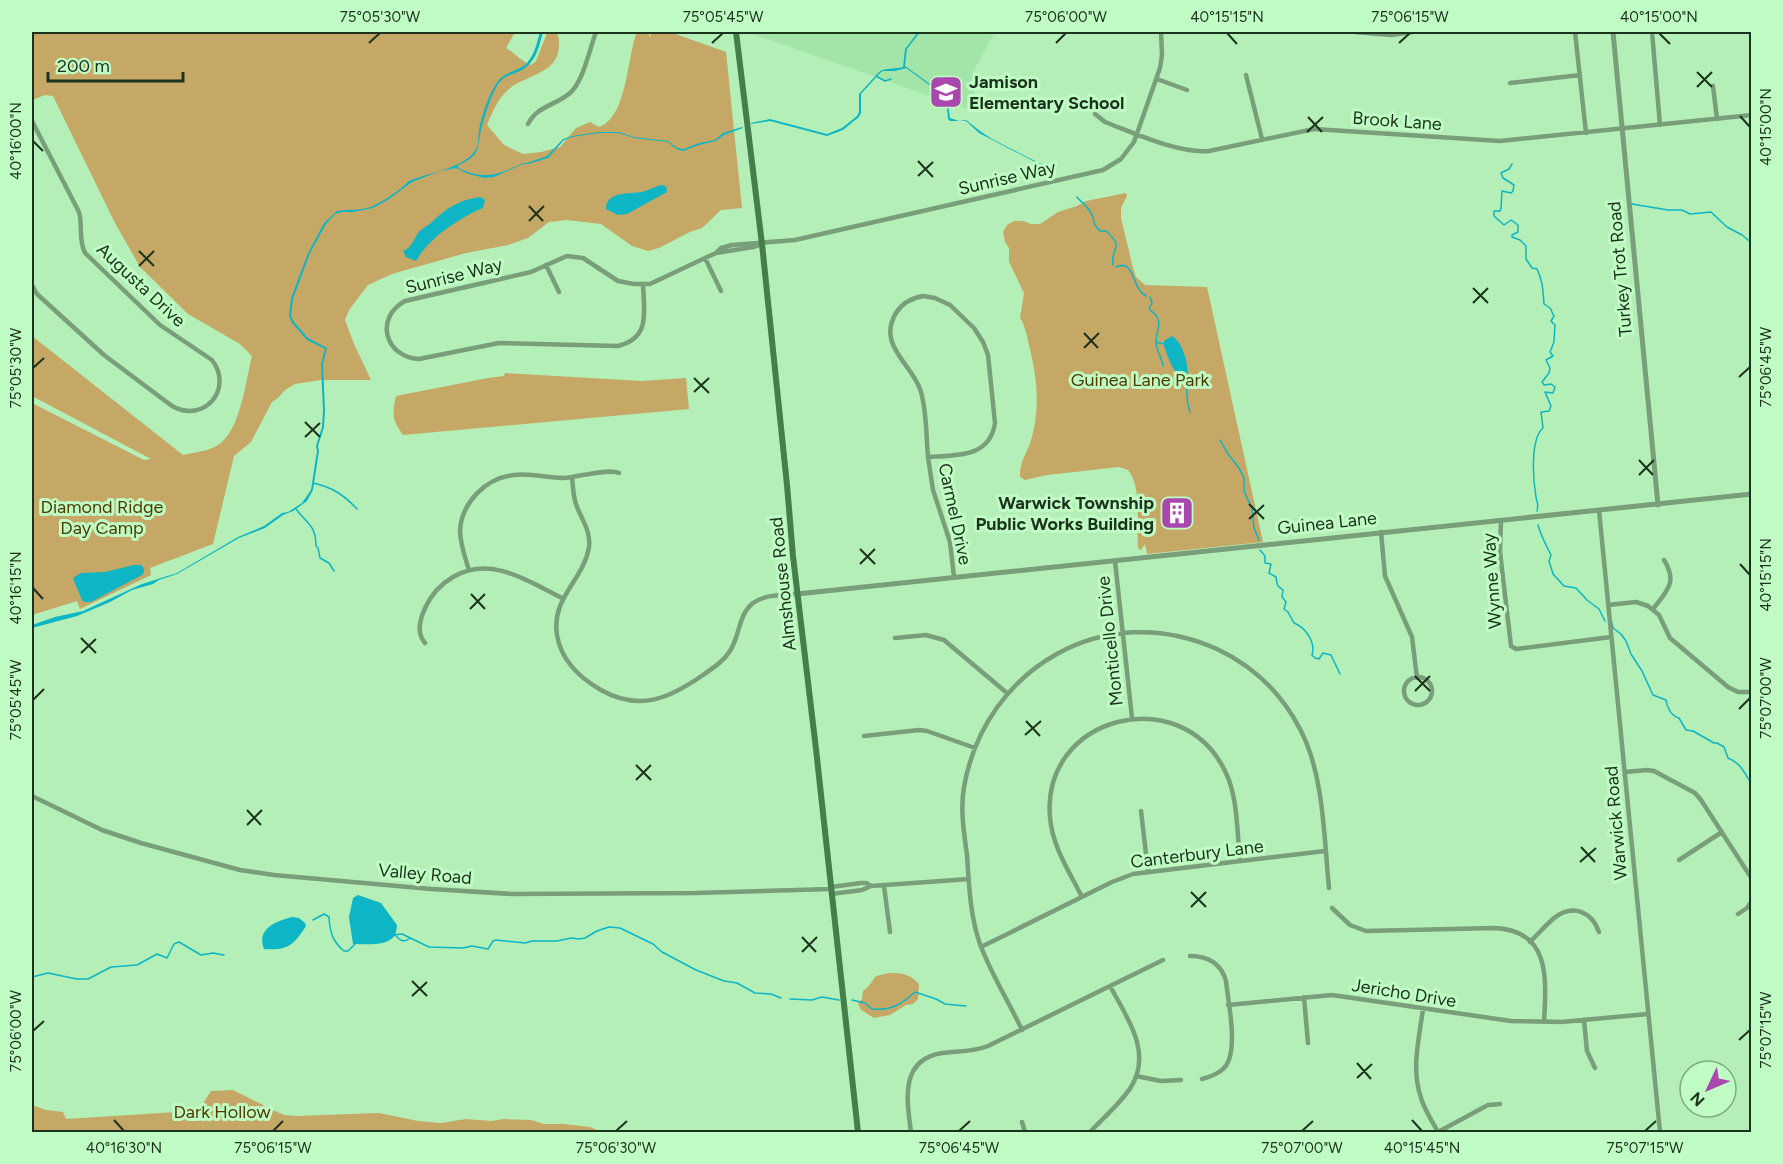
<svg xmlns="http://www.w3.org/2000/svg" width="1783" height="1164" font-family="Figtree,sans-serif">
  <rect width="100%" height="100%" fill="#b3efb7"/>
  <path fill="#a3e5a8" d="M747 32H995L973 72 976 112Z"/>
  <path fill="#c5a866" d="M32 32H505L514 34 506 48C515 53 521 61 531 65L536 61 547 33 556 32C559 36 559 39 559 45 559 74 527 74 509 89 498 98 493 111 487 125L504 145 523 154 541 152 560 147 576 128 590 122 599 127C628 117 627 55 637 32H648L650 38 651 32H670L726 52 742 208 721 210 702 228 690 232 659 248 648 251 632 246 601 224 567 220 549 222 528 238 508 245 466 253 392 274 368 285 349 310 345 320 354 344 371 380H321L295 384 285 390 278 398 272 402 251 442 234 456 213 544 150 568 151 575 80 609 77 601 32 615V403L144 460 151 459 32 396V336L183 455C195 452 214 451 223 441 241 424 246 380 252 356L240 344 188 314 140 267 115 223 53 96 45 95 32 100Z
    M1126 193 1127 196 1121 208V218L1133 268 1136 277 1145 285 1207 287 1263 542 1147 554 1145 544 1141 550 1138 548C1136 525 1143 489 1128 470L1119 467 1047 475 1025 480 1020 477C1019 462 1028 452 1032 437 1040 406 1037 379 1030 349 1027 338 1026 327 1020 318L1024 293 1009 262V248L1005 242 1003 232 1007 225 1014 221H1023L1031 224H1040L1058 212 1077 206 1086 201Z
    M505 373 642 381 686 378 689 409 403 435C392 419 392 415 396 396L488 378 504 376Z
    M889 973C902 973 910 974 919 984L918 999 913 1004 906 1005 890 1015 874 1018 861 1010 858 1003 862 999 863 991 868 987 876 976Z
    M233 1090 275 1111 284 1115 297 1116 379 1113 418 1121 441 1123 466 1119 492 1121 503 1119 531 1120 544 1124H564L590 1127 602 1132H632H32V1105L46 1110 63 1112 66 1119 193 1111 202 1105 211 1091Z"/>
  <path fill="#0db5c5" d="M540 32H543C539 47 536 63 520 71 511 75 502 76 497 86 490 98 486 112 482 126 476 149 483 154 457 166L460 169C486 180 498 175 523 163H527L547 156 563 139 572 136 599 132H619L634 137 668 141 677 148 684 149 699 143 715 140 723 133 742 127 743 128 724 135 716 141 699 145 683 151 676 149 668 142 634 138 619 133H599L572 137 564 140 548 158 528 164H523L494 177 484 178 466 173 456 168 440 171 412 182 389 199 373 208 353 212H342L335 214 326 224 310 253 293 299 291 316 294 322 308 338 327 348 323 364 325 411 324 427 318 446 319 451 313 490 307 501 293 511 283 515 265 528 239 538 177 574 159 580 153 584 132 590 110 602 77 616 32 628V625L55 617 83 611 142 584 177 573 238 537 264 526 282 513 288 512 302 503 311 490 317 451 316 446 322 427 323 411 321 364 325 349 307 340 292 323 289 316 291 298 308 253 324 223 337 211C349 209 362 211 373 206 383 201 392 195 400 189 404 186 407 182 411 180 429 173 467 167 476 149 479 144 478 137 479 131 481 117 488 96 496 84 501 75 509 73 518 69 533 63 536 46 540 32Z
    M918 32H920L907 49 905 66 947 96 950 118 959 121 966 120 980 131 992 139 1039 163 1052 166 1055 171 1052 172 1041 165 979 133 966 121H950L948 119 946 97 906 68 895 71H883L880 73 861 94V113L859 117 843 130 827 136 770 121 751 124V123L770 119 827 134 842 128 857 116 859 112V94L879 72C883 68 895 69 903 67L905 49Z
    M661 185 666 186 667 192 627 214 618 215 606 209C606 191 629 194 642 192 649 190 654 187 661 185Z
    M480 197 485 200 483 208C459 218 429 238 416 261L406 257 403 251C412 247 413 241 418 233 422 228 428 226 433 221 448 207 459 200 480 197Z
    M1172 336C1184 343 1190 369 1187 382 1175 377 1168 358 1164 346V341Z
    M134 565H141L144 568V572L142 575 91 602H84L82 600 74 581 73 578 81 573 105 572Z
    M358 895 381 903 397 925C397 926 396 934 395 935 388 947 364 944 353 944L349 917 353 898Z
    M292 917 299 918 305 923 306 926C294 945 287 951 264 949 256 929 276 921 292 917Z"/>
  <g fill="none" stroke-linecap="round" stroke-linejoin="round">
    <path stroke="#0db5c5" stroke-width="1.5" d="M876 76 885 81 891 79
      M1512 164 1509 169 1501 173 1503 178 1514 185 1513 191 1511 193 1502 191 1501 208 1500 211H1494V216L1504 225 1511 220 1518 225V232L1512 235V237L1520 240 1526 246V259L1532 268 1537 269C1543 281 1543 291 1544 304L1550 308 1554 316 1551 321 1555 325 1554 342 1550 352 1553 356 1546 360 1550 368 1549 373 1542 382 1544 385 1551 384 1555 387 1553 393 1545 392 1551 406 1549 411 1541 412 1543 428C1530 439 1533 480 1536 497 1537 503 1539 504 1537 511
      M1077 197C1081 202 1088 207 1091 213 1096 220 1091 223 1100 231H1106C1126 249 1110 246 1113 265
      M1632 204 1668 210H1682L1690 214 1711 212 1727 227 1742 235 1752 243
      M1116 267C1135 258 1131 288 1146 296
      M1150 297 1152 303 1149 309C1166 322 1156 326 1156 343 1157 352 1162 358 1163 366
      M1156 342 1164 344
      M1187 381C1188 385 1186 389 1187 394 1187 400 1188 406 1190 412
      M1220 440 1228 454 1239 468 1244 478V491L1252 509 1254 528 1259 540
      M313 483C332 487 344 495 357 509
      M296 509C307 524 316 525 316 546L318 548 320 558 329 563 334 571
      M1538 525C1541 536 1546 545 1551 555L1549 561 1553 574 1564 586 1576 588 1587 600 1599 609 1605 621
      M1260 550 1265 556V563L1271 564 1269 573 1276 577C1278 588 1276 584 1283 590L1282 597 1286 602 1284 609 1288 612 1294 623C1305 627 1316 642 1312 655L1315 658 1319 659 1323 653 1331 655 1340 674
      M1612 623 1613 628 1621 634 1626 641 1631 654 1642 671 1653 695 1666 700C1667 707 1671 716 1679 718L1686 730 1693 731 1714 743H1717L1724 747 1728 758C1741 763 1745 774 1752 785
      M313 920 324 914 329 917C330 932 332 941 344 951H348L356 943
      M393 935 402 934 429 947 463 948 472 946 488 949 493 941 496 940 525 943 532 941H557L571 938 579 939 585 938 597 931 609 927 620 928 653 944 662 952 696 970 724 981 737 983 755 993 771 994 781 998
      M396 936C400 940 403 943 409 939
      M32 977 48 973 77 979H88L111 967 137 965 157 954 167 958 174 944 179 942 201 955 213 953 224 955
      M790 999 812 1000 822 997 839 1000
      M852 1000 865 1003 872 1009C891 1011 902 1004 915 992L936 999 945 1004 966 1006"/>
    <path stroke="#789e7a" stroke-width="4.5" d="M1355 32 1391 35 1413 32
      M1575 32 1586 133
      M1652 32 1660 125
      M1749 32 1752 33
      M1246 75 1262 139
      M1157 79 1187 90
      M1510 83 1580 75
      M1713 86 1717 119
      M1095 114 1105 122C1134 133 1179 154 1209 151L1314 129 1500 141 1752 115
      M32 121 79 212C83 226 78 239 85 253L160 325 212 360C234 389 204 424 172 406L104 355 37 294 32 285
      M528 124C538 105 555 106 570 93 583 82 590 48 596 32
      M716 253 753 247 762 244
      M705 258 721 291
      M546 265 559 292
      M643 285C644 311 651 338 618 346L499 343 419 359C385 357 374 318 405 301L531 272 567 256 583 258 618 281 634 284H650L705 258 716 253 721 248 732 245 795 240 1103 170 1121 159 1134 142 1160 68 1162 55 1161 32
      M923 296 935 298 950 305 974 328 983 342 988 355 995 423C990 458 956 455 928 457 926 436 927 413 921 392 914 365 876 346 896 313 902 303 912 298 923 296Z
      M928 457 933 490 950 542 954 577
      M572 477C573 486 573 496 576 504 581 519 591 530 589 547 584 580 551 597 557 635 561 660 580 678 601 690 640 712 670 698 703 675 713 668 723 662 730 651 740 636 738 615 753 603 766 594 783 595 797 594
      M1599 510 1660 1132
      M1501 520 1500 552 1511 646 1516 649 1611 637
      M1381 532 1385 576 1412 637 1417 678
      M1115 561 1132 718
      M469 570C465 557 460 544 460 530 462 502 486 478 514 475 530 473 548 478 564 478 578 477 608 468 619 473
      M1608 605 1636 602 1648 606 1659 615 1670 638 1728 687 1738 692H1752
      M1653 609C1667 591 1678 582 1664 560
      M895 638 926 635 944 640 1007 693
      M425 643C416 633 420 619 425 608 431 595 441 584 453 577 491 555 528 581 562 598
      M1404 691a14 14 0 1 1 28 0a14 14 0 1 1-28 0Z
      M864 736 919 730 927 731 975 748
      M1625 772 1647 770 1654 771 1695 793 1701 800 1752 879
      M32 796 102 830 141 843 240 870 274 875 431 889 512 894 696 893 831 889
      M1141 811 1148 871
      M1679 860 1722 832
      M884 886 890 932
      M831 887 861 883H866L871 886
      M831 894 862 890 871 886 969 879
      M1082 897C1069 871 1052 846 1050 817 1041 716 1181 680 1225 771 1238 796 1237 833 1240 861
      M1332 908 1350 925 1366 931 1494 928C1552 930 1546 981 1544 1022
      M1738 914 1747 908 1752 901
      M1530 942C1538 934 1546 925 1554 918 1573 903 1592 912 1599 932
      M981 947 1112 882 1133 874 1325 851
      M1190 956C1208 956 1221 963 1226 981 1228 1002 1240 1054 1223 1069 1217 1075 1209 1077 1202 1079
      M1304 997 1308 1043
      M1228 1005 1332 995 1511 1021 1561 1022 1648 1014
      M1423 1009C1419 1039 1411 1069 1421 1098 1425 1111 1432 1121 1438 1132
      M1584 1020 1587 1051 1595 1068
      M1022 1030C1009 1002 991 974 980 944 970 916 969 884 967 855 964 833 960 809 964 787 985 668 1105 598 1217 649 1253 666 1282 694 1300 729 1324 774 1324 838 1329 888
      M1136 1076 1161 1081 1181 1080
      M1022 1122 1025 1132
      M911 1132C907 1101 899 1060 942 1053 958 1051 973 1052 988 1046L1163 960
      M1090 1132C1103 1118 1121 1103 1131 1087 1153 1052 1126 1016 1110 986
      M1438 1132 1488 1105 1500 1104"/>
    <path stroke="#789e7a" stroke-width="5" d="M1613 32 1658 505
      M797 594 1752 494"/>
    <path stroke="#447e4a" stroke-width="6" d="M736 32 762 244 787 485 793 556 816 749 858 1132"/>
  </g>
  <path fill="none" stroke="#1b331d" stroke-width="2" d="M1227 33 1237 44M1659 33 1670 44M369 43 380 33M712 43 723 33M1056 43 1066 33M1399 43 1410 33M1697 72 1712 87M1697 87 1712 72M1740 116 1750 127M1308 117 1322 132M1307 132 1323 117M33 141 43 151M918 161 933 177M918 176 933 162M529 206 543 221M529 221 544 206M139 251 154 266M139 266 154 251M1473 288 1488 303M1473 303 1488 288M1084 333 1098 348M1084 348 1099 333M33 368 44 358M1739 377 1750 367M694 378 709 393M694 392 709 378M305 422 320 437M305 437 320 423M1639 460 1653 475M1639 475 1654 460M1249 504 1264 519M1249 519 1264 505M860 549 875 564M860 564 875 549M1740 564 1750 575M33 588 43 599M471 594 485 609M470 609 485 594M81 638 96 653M81 653 96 639M1415 676 1430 691M1415 691 1430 676M33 700 44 689M1739 709 1750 698M1026 721 1040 736M1025 735 1041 721M636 765 651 780M636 780 651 765M247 810 261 825M247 825 262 810M1581 847 1595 862M1580 862 1596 848M1191 892 1206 907M1191 907 1206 892M802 937 816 952M802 952 817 937M412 981 427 996M412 996 427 982M33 1031 44 1021M1739 1040 1750 1030M1357 1063 1371 1079M1357 1078 1372 1064M114 1120 124 1131M1412 1120 1422 1131M273 1131 283 1121M616 1131 627 1121M959 1131 970 1121M1302 1131 1313 1121M1645 1131 1656 1121"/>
  <defs>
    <g id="school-square" transform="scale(1.725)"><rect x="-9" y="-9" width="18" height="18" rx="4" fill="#aa47ae" stroke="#c0fdc4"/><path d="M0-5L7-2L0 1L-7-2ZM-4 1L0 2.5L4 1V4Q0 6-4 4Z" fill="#fff"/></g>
    <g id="building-square" transform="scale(1.725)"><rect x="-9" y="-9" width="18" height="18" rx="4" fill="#aa47ae" stroke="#c0fdc4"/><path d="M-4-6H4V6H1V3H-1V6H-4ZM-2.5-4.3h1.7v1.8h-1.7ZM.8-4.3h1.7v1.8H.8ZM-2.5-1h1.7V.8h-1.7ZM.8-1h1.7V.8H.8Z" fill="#fff"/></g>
  </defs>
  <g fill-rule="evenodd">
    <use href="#school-square" x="946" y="92"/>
    <use href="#building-square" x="1177" y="513"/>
  </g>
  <g text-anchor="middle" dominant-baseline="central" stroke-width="6" stroke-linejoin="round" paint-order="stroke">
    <g font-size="18" font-weight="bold" fill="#1b331d" stroke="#c0fdc4" text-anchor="start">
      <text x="969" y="82">Jamison<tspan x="969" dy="21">Elementary School</tspan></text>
      <text x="1154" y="503" text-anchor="end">Warwick Township<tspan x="1154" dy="21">Public Works Building</tspan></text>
    </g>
    <g font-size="18" fill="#1b331d" stroke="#c0fdc4">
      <text transform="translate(1397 121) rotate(4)">Brook Lane</text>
      <text transform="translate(1007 178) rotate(-13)">Sunrise Way</text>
      <text transform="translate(1620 269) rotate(-95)">Turkey Trot Road</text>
      <text transform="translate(454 276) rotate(-14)">Sunrise Way</text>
      <text transform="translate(141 285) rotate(43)">Augusta Drive</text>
      <text transform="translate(955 514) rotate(78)">Carmel Drive</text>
      <text transform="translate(1327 523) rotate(-6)">Guinea Lane</text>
      <text transform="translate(1492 581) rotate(-94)">Wynne Way</text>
      <text transform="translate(783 584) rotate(-96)">Almshouse Road</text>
      <text transform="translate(1110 641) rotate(-96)">Monticello Drive</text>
      <text transform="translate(1616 823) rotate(-95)">Warwick Road</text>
      <text transform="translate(1197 854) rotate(-7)">Canterbury Lane</text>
      <text transform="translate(425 874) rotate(5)">Valley Road</text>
      <text transform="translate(1404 993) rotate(9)">Jericho Drive</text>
    </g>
    <g font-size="18" fill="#4f3b04" stroke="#c0fdc4">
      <text x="1140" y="380">Guinea Lane Park</text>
      <text x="102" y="507">Diamond Ridge<tspan x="102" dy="21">Day Camp</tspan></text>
      <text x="222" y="1112">Dark Hollow</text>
    </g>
  </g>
  <rect width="1783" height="1164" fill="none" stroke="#c0fdc4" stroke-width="66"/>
  <g transform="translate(1708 1089) rotate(226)"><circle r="28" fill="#c0fdc4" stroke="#7eac81" stroke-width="1.5"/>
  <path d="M0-4.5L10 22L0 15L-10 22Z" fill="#aa47ae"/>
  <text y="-9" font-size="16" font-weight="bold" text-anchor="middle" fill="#1b331d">N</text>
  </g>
  <path d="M48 72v9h135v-9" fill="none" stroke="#1b331d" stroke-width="3"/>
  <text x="57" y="72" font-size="18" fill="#1b331d" stroke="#c0fdc4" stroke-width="4.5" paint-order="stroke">200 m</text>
  <rect x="33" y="33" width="1717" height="1098" fill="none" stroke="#1b331d" stroke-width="2"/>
  <g font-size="15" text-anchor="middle" fill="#1b331d">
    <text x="380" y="22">75°05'30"W</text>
    <text x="723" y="22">75°05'45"W</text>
    <text x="1066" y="22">75°06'00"W</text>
    <text x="1227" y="22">40°15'15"N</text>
    <text x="1410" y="22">75°06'15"W</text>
    <text x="1659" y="22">40°15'00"N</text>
    <text transform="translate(1766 127) rotate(-90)" y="5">40°15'00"N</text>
    <text transform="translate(16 141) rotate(-90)" y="5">40°16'00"N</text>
    <text transform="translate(1766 367) rotate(-90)" y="5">75°06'45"W</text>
    <text transform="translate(16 368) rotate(-90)" y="5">75°05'30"W</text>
    <text transform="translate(1766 575) rotate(-90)" y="5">40°15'15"N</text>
    <text transform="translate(16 588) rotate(-90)" y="5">40°16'15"N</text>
    <text transform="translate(1766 698) rotate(-90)" y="5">75°07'00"W</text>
    <text transform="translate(16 700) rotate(-90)" y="5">75°05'45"W</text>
    <text transform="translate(1766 1030) rotate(-90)" y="5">75°07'15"W</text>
    <text transform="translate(16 1031) rotate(-90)" y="5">75°06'00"W</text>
    <text x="124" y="1153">40°16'30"N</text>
    <text x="273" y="1153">75°06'15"W</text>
    <text x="616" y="1153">75°06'30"W</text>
    <text x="959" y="1153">75°06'45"W</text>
    <text x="1302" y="1153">75°07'00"W</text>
    <text x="1422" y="1153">40°15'45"N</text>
    <text x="1645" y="1153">75°07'15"W</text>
  </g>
</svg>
